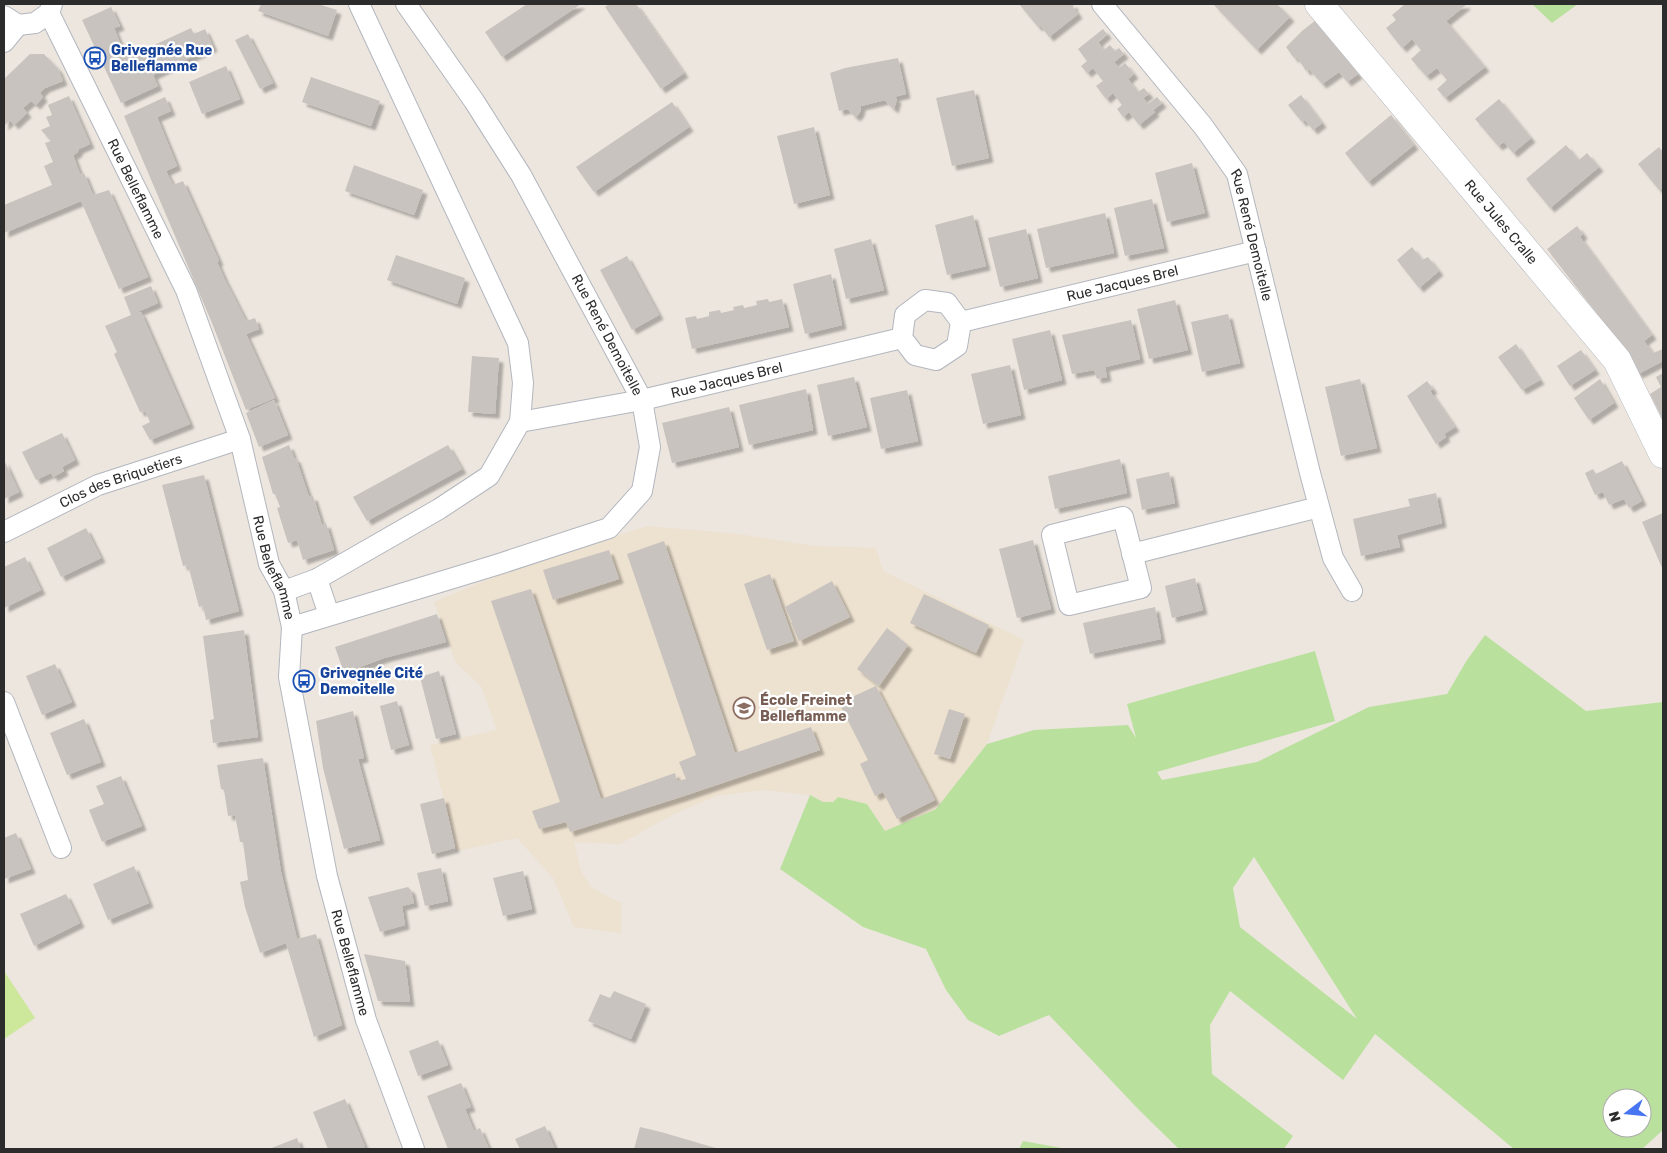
<svg xmlns="http://www.w3.org/2000/svg" width="1667" height="1153" font-family="Rubik,sans-serif">
  <defs>
    <filter id="shadow"><feDropShadow dx="4.5" dy="4.5" stdDeviation="1" flood-color="#0004"/></filter>
  </defs>
  <rect width="100%" height="100%" fill="#ede6df"/>
  <path fill="#ede1cf" d="M648 526 738 534 815 546 876 548 883 571 1024 640 987 744 936 809 885 831 867 804 838 797 833 802H823L810 795 764 790 716 796 672 815 620 844 574 842 581 871 592 888 621 903V933L604 931 574 927 553 878 517 838 457 851 430 745 497 730 481 686 456 663 434 602 517 567Z"/>
  <path fill="#bae09e" fill-rule="evenodd" d="M1532 4H1578L1552 23Z
    M1485 635 1586 711 1663 702V1130L1642 1149H1514L1375 1034 1343 1080 1230 991 1210 1025 1212 1074 1293 1136 1284 1149H1179L1140 1111 1049 1015 999 1036 968 1020 946 990 926 949 863 927 780 869 810 795 823 802H833L838 797 867 804 885 831 936 809 987 744 1034 730 1128 725 1136 738 1127 704 1315 651 1335 721 1157 772 1162 780 1257 762 1369 707 1447 694 1467 660ZM1254 857 1357 1019 1240 927 1233 888ZM1612 1098H1642V1128H1612Z
    M1023 1141 1067 1149H1019Z"/>
  <path fill="#cde79b" d="M4 971 35 1018 4 1039Z"/>
  <path fill="#c8c3be" filter="url(#shadow)" d="M261 4H318L337 10 328 36 258 11Z
    M527 4H581L502 57 485 32Z
    M609 4H636L684 73 661 89 605 7Z
    M1019 4H1074L1073 7 1078 14 1049 37 1040 25 1038 27Z
    M1215 4H1277L1290 17 1257 50 1214 5Z
    M1405 4H1465L1466 5 1446 21 1485 67 1445 98 1437 89 1447 80 1437 68 1426 76 1411 59 1421 50 1412 39 1402 48 1386 28 1396 20 1392 15Z
    M111 7 120 26 114 28 126 58 191 28 194 34 205 29 213 47 153 75 158 86 121 103 82 20Z
    M1316 20 1358 74 1347 82 1339 72 1322 84 1309 69 1306 71 1297 57 1294 58 1286 47 1302 31Z
    M1103 29 1107 34 1098 42 1104 50 1110 45 1115 51 1119 48 1124 54 1114 62 1119 68 1125 63 1134 74 1128 79 1138 92 1144 88 1149 94 1143 98 1148 104 1157 97 1162 103 1153 110 1155 112 1139 125 1129 112 1123 117 1117 109 1122 105 1113 93 1106 99 1096 86 1103 81 1093 68 1087 73 1081 66 1087 61 1078 49Z
    M248 34 273 83 260 89 235 40Z
    M30 54H44L58 69 63 81 45 88 40 93 43 97 36 105 31 101 23 108 27 113 14 125 10 120 4 126V79Z
    M898 58 906 94 894 97 897 99 894 109 889 105 885 100 861 106 860 112 856 117 852 114 848 109 839 111 830 73 845 68Z
    M226 66 240 99 202 114 189 82Z
    M311 77 380 101 371 126 302 102Z
    M974 90 989 158 952 166 936 98Z
    M1301 95 1322 123 1313 130 1305 120 1302 122 1288 105Z
    M69 96 90 144 79 149 77 153 73 155 80 174 84 173 93 195 109 190 148 277 119 289 81 201 4 233V205L52 185 44 166 53 162 45 143 51 141 41 130 50 126 46 117 52 115 48 105Z
    M165 97 171 111 157 117 177 166 166 171 173 185 183 181 219 261 217 262 224 278 246 321 255 318 259 329 246 334 275 398 246 410 212 323 124 116Z
    M1499 99 1531 138 1513 153 1504 142 1498 146 1475 119Z
    M672 102 689 127 594 192 576 167Z
    M1391 115 1414 145 1368 182 1345 153Z
    M814 127 830 195 794 204 777 136Z
    M1566 145 1579 160 1587 153 1599 167 1550 208 1526 179Z
    M1659 147 1663 152V187L1659 190 1638 164Z
    M1192 163 1205 213 1167 222 1155 173Z
    M354 165 423 190 414 215 345 191Z
    M1152 199 1164 248 1125 256 1114 208Z
    M1105 213 1114 253 1046 268 1037 229Z
    M973 215 986 266 947 275 935 225Z
    M1577 226 1583 234 1580 237 1652 335 1644 341 1653 353 1663 349V361L1638 374 1605 324 1547 249Z
    M1026 229 1038 278 1000 287 988 238Z
    M871 239 884 290 846 299 834 249Z
    M1412 247 1422 260 1428 257 1439 271 1419 288 1397 260Z
    M396 255 465 278 457 304 387 280Z
    M627 256 659 315 632 330 600 270Z
    M831 274 842 325 805 334 793 284Z
    M151 286 158 303 135 313 141 312 190 424 150 440 142 426 150 422 145 411 140 412 114 354 117 352 105 326 131 315 124 297Z
    M768 299 769 302 782 299 789 327 692 349 685 318 696 316 697 319 709 316V312L720 310 721 313 734 310 733 307 743 305 744 308 757 305 756 301Z
    M1175 300 1188 350 1149 359 1137 309Z
    M1228 314 1240 363 1202 372 1191 322Z
    M1131 320 1140 359 1105 367 1107 377 1097 379 1094 370 1072 374 1062 335Z
    M1050 330 1062 380 1024 390 1012 339Z
    M1516 344 1540 380 1522 390 1498 357Z
    M1581 350 1595 370 1570 386 1557 366Z
    M472 356 499 358 495 414 468 412Z
    M1010 365 1021 415 983 424 971 374Z
    M1663 373V420L1650 394 1661 387 1656 377Z
    M854 377 867 427 828 436 817 385Z
    M1360 379 1377 448 1341 456 1325 387Z
    M1600 379 1614 403 1589 420 1574 398Z
    M1427 381 1433 389 1430 391 1455 427 1444 434 1446 437 1436 444 1407 396Z
    M806 389 813 430 749 445 739 405Z
    M907 390 918 441 881 449 870 398Z
    M274 400 288 435 259 447 246 413Z
    M729 407 739 447 672 463 662 423Z
    M62 433 75 460 62 467 64 471 53 477 51 473 36 480 22 452Z
    M289 445 294 458H296L309 497 313 496 322 525 326 523 334 550 303 560 297 540 288 543 277 508 280 507 275 494H273L262 457Z
    M448 445 462 469 367 521 353 497Z
    M1120 459 1127 493 1055 509 1048 476Z
    M4 460 19 492 4 499Z
    M1622 461 1642 501 1629 508 1624 499 1609 505 1603 492 1595 495 1585 473 1593 469 1596 474Z
    M1169 472 1175 503 1142 510 1136 479Z
    M204 475 239 611 206 620 203 606 199 607 188 565 183 566 162 485Z
    M1436 493 1442 523 1397 535 1400 547 1361 556 1353 519 1410 506 1408 499Z
    M1663 513V570L1642 522Z
    M86 528 101 558 61 577 47 548Z
    M1033 540 1051 609 1017 618 999 549Z
    M664 541 735 753 811 727 820 750 681 797 570 832 566 822 539 829 532 811 560 802 491 601 531 589 601 799 675 773 677 781 686 779 679 762 696 755 627 554Z
    M609 550 619 579 553 600 543 570Z
    M25 557 41 590 4 608V567Z
    M770 574 794 641 767 650 744 584Z
    M1195 578 1203 610 1172 618 1165 586Z
    M832 581 850 617 799 641 791 623 792 622 785 607Z
    M924 594 989 625 976 653 910 623Z
    M1155 607 1161 639 1090 654 1083 623Z
    M437 614 446 642 384 658 344 673 335 647Z
    M887 628 908 645 879 686 857 669Z
    M244 630 258 737 213 743 210 720 214 719 203 636Z
    M55 664 72 702 42 715 26 676Z
    M439 671 456 734 436 739 420 677Z
    M876 686 935 800 897 819 883 792 875 796 860 764 868 760 839 703Z
    M397 701 409 745 391 750 380 706Z
    M949 709 965 714 950 759 934 754Z
    M353 711 364 758 358 759 380 840 344 849 323 768 316 721Z
    M84 719 101 762 67 775 50 733Z
    M263 758 281 872 297 939 316 934 342 1025 314 1037 286 943 260 953 245 907 240 882 248 880 243 842H240L235 815 228 816 224 790 221 789 217 765Z
    M121 776 142 826 102 842 89 810 104 804 96 786Z
    M444 798 455 848 432 854 420 804Z
    M16 833 31 869 4 879V838Z
    M134 866 149 903 108 920 93 884Z
    M441 868 448 901 425 906 417 873Z
    M523 871 532 909 503 916 493 878Z
    M408 887 411 890 414 903 402 906 405 925 380 932 368 897Z
    M66 894 80 923 34 946 20 914Z
    M364 954 405 961 410 1002 378 1001Z
    M614 991 646 1004 631 1039 588 1021 600 994 610 998Z
    M438 1040 448 1065 418 1076 409 1051Z
    M461 1083 471 1107 465 1109 474 1131 480 1128 489 1149H448L427 1096Z
    M345 1099 365 1147 361 1149H328L313 1112Z
    M545 1126 555 1149H520L515 1139Z
    M640 1127 661 1132 719 1149H634Z
    M297 1138 301 1149H269Z"/>
  <g fill="none" stroke-linecap="round" stroke-linejoin="round">
    <g stroke="#b2b6be" stroke-width="22">
      <g id="street">
        <path id="s1" d="M1102 4 1203 126 1237 174 1310 473 1333 558 1352 591"/>
        <path id="s2" d="M49 13 186 290 240 439 269 564 284 591 292 627 289 677 327 876 366 1020 414 1149"/>
        <path d="M4 16 18 25 35 23 49 13 52 4"/>
        <path d="M4 42 18 25"/>
        <path d="M925 300 947 303 961 322 957 346 936 360 915 355 902 338 905 315Z"/>
        <path id="s3" d="M961 322 1256 251"/>
        <path id="s4" d="M520 422 642 400 902 338"/>
        <path d="M1123 517 1141 588 1069 605 1052 535Z"/>
        <path id="s5" d="M4 532 98 485 240 439"/>
        <path d="M1132 554 1319 507"/>
        <path d="M317 579 329 615"/>
        <path d="M284 591 317 579 439 509 489 476 520 422 523 383 518 343 359 4"/>
        <path d="M292 627 496 565 609 528 642 491 650 447 642 400 521 175 474 101 406 4"/>
        <path d="M4 702 61 848"/>
      </g>
    </g>
    <g stroke="#b2b6be" stroke-width="29">
      <g id="secondary">
        <path id="s6" d="M1319 4 1617 360 1663 454"/>
      </g>
    </g>
    <use href="#street" stroke="#fff" stroke-width="20"/>
    <use href="#secondary" stroke="#fff" stroke-width="28"/>
  </g>
  <defs>
    <g id="bus-ring" transform="scale(1.125)"><circle r="9.5" fill="#fff" stroke="#1a4fb4" stroke-width="1.5"/><path d="M-5-6H5V4H4V6H2V4H-2V6H-4V4H-5ZM-3.5-4V0h7V-4ZM-3.5 1.2v1.5H-2V1.2ZM2 1.2v1.5H3.5V1.2Z" fill="#1a4fb4"/></g>
    <g id="school-ring" transform="scale(1.125)"><circle r="9.5" fill="#fff" stroke="#8d6e63" stroke-width="1.5"/><path d="M0-5L7-2L0 1L-7-2ZM-4 1L0 2.5L4 1V4Q0 6-4 4Z" fill="#8d6e63"/></g>
  </defs>
  <g fill-rule="evenodd">
    <use href="#bus-ring" x="95" y="58"/>
    <use href="#bus-ring" x="304" y="681"/>
    <use href="#school-ring" x="744" y="708"/>
  </g>
  <g text-anchor="middle" dominant-baseline="central" stroke-width="4.5" stroke-linejoin="round" paint-order="stroke">
    <g font-size="14" font-weight="bold" fill="#164399" stroke="#fff" text-anchor="start">
      <text x="111" y="50">Grivegnée Rue<tspan x="111" dy="16">Belleflamme</tspan></text>
      <text x="320" y="673">Grivegnée Cité<tspan x="320" dy="16">Demoitelle</tspan></text>
    </g>
    <g font-size="14" fill="#2c2c2c" stroke="#fff">
      <text stroke="none"><textPath href="#s2" startOffset="196">Rue Belleflamme</textPath></text>
      <text stroke="none"><textPath href="#s6" startOffset="284">Rue Jules Cralle</textPath></text>
      <text stroke="none"><textPath href="#s1" startOffset="280">Rue René Demoitelle</textPath></text>
      <text stroke="none"><textPath href="#s3" startOffset="166">Rue Jacques Brel</textPath></text>
      <text transform="translate(607 335) rotate(62)">Rue René Demoitelle</text>
      <text stroke="none"><textPath href="#s4" startOffset="211">Rue Jacques Brel</textPath></text>
      <text stroke="none"><textPath href="#s5" startOffset="128">Clos des Briquetiers</textPath></text>
      <text stroke="none"><textPath href="#s2" startOffset="601">Rue Belleflamme</textPath></text>
      <text stroke="none"><textPath href="#s2" startOffset="1006">Rue Belleflamme</textPath></text>
    </g>
    <g font-size="14" font-weight="bold" fill="#785e54" stroke="#fff" text-anchor="start">
      <text x="760" y="700">École Freinet<tspan x="760" dy="16">Belleflamme</tspan></text>
    </g>
  </g>
  <rect width="1667" height="1153" fill="none" stroke="#2c2c2c" stroke-width="10"/>
  <g transform="translate(1627 1113) rotate(254)"><circle r="24" fill="#ffffff" stroke="#ababab"/>
  <path d="M0-4L9 19L0 12L-9 19Z" fill="#4775f1"/>
  <text y="-8" font-size="14" font-weight="bold" text-anchor="middle" fill="#2c2c2c">N</text>
  </g>
</svg>
